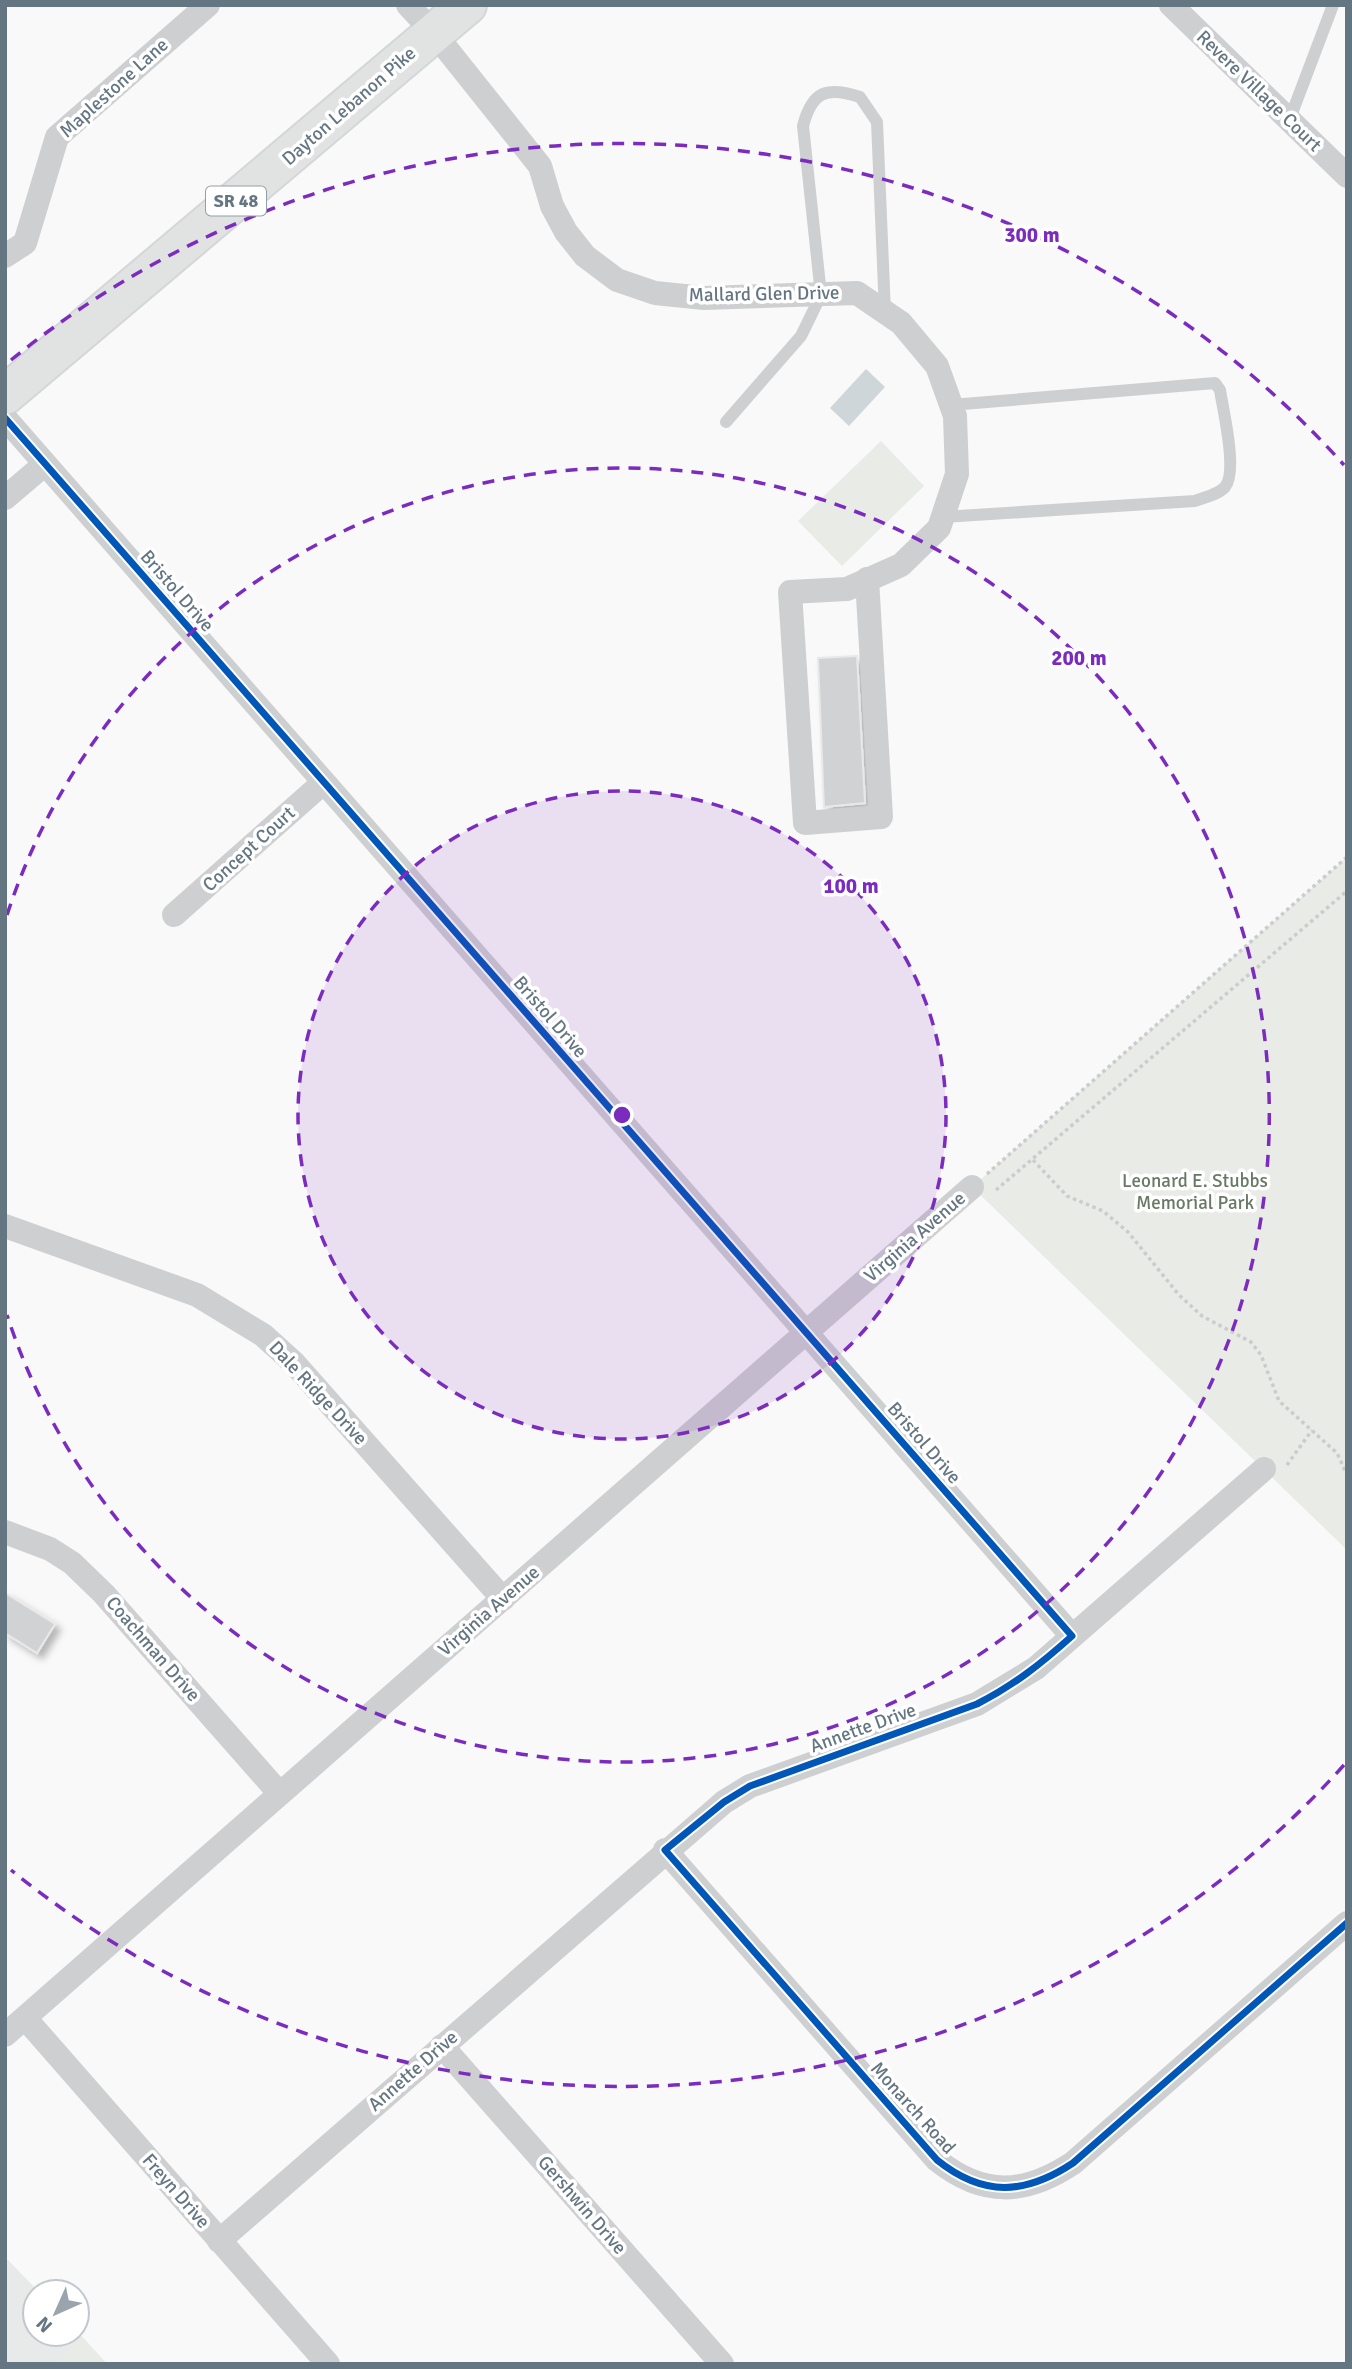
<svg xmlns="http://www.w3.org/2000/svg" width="1352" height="2369" font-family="Signika,sans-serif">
  <defs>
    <filter id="shadow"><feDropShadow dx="5.5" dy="5.5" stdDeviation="3.5" flood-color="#0004"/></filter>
  </defs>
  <rect width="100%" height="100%" fill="#f9f9f9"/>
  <path fill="#e8e9e9" d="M5 2257 39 2292H35V2334H77V2331L107 2364H5Z"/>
  <path fill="#e8ebe6" d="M881 441 924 486 842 566 798 521Z
    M1347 857V1550L972 1187Z
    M82 2337 107 2364H53Z"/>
  <path fill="#ced6d9" d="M866 369 885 387 849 426 830 408Z"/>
  <path fill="#d0d2d3" stroke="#e8e8e8" stroke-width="2" filter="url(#shadow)" d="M857 656 865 803 824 807 818 658Z
    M5 1593 55 1624 37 1653 5 1633Z"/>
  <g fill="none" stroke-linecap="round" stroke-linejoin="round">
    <g stroke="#d5d6d7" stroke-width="42">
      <path id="primary" d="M5 395 467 5"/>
    </g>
    <path stroke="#cbcccd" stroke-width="3.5" stroke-dasharray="3.5 3.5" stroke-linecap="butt" d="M1033 1160 1067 1196 1103 1211 1128 1232 1179 1295 1202 1316 1251 1342 1261 1355 1279 1401 1337 1453 1347 1475
      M987 1174 1347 857
      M996 1190 1347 891
      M1287 1465 1312 1430"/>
    <path stroke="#cecfd0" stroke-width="12" d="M1289 121 1333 5
      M726 422 801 336 821 295 803 126C812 91 827 86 860 97L877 122 885 312
      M943 517 1195 501C1204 497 1218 495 1225 487 1238 472 1223 410 1220 390L1215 383 951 405"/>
    <path stroke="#cecfd0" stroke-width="24" d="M408 5 434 33 540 166 552 206 566 232 585 256 617 280 655 293 704 298 857 293 901 323 937 366 955 416 957 474 939 528 901 565 847 589 790 592 805 823 881 817 867 579
      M1171 5 1347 176
      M5 256 25 243 57 137 208 5
      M5 418 1072 1636
      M5 498 45 464
      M174 915 324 782
      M5 1226 197 1295 263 1335 294 1363 503 1599
      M5 1532 50 1549 72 1563 104 1594 280 1794
      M665 1850 937 2160C983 2197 1025 2195 1073 2163L1347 1923
      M25 2018 328 2364
      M5 2035 972 1187
      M442 2046 722 2364
      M219 2241 724 1802 750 1786 977 1704 1036 1668 1264 1469"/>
    <use href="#primary" stroke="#e1e2e2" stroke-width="38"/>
    <g stroke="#fff" stroke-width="11">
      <path id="cycleway" d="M5 418 1072 1636C1042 1663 1013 1686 977 1704L750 1786 724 1802 665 1850 937 2160C983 2197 1025 2195 1073 2163L1347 1923"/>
    </g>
    <use href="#cycleway" stroke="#0057b8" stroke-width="7"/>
  </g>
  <circle cx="622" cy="1115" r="324" fill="#7b2cbf" fill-opacity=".12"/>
  <g fill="none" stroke="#7b2cbf" stroke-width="3.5" stroke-dasharray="12 9">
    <circle cx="622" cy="1115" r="324"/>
    <path d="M7 915A647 647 0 1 1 7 1315"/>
    <path d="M1344 1765A971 971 0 0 1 11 1870M11 360A971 971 0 0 1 1344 465"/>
  </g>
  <g text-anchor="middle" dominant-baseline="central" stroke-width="7" stroke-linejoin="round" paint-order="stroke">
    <rect fill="#fff" stroke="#939fa8" stroke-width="2" x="206" y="186.5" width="60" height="29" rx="5"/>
    <g font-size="18" font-weight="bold" fill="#657683">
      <text x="236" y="201">SR 48</text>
    </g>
    <g font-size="19" fill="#657683" stroke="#fff">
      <text transform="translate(114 88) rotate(-42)">Maplestone Lane</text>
      <text transform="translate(1259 91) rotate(44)">Revere Village Court</text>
      <text transform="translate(349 106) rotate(-41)">Dayton Lebanon Pike</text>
      <text transform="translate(764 294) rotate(-1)">Mallard Glen Drive</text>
      <text transform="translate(177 591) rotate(49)">Bristol Drive</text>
      <text transform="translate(249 849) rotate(-42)">Concept Court</text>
      <text transform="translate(550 1017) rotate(49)">Bristol Drive</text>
      <text transform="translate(915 1237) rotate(-41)">Virginia Avenue</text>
      <text transform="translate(318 1393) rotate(47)">Dale Ridge Drive</text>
      <text transform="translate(924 1443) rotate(49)">Bristol Drive</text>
      <text transform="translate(489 1611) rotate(-41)">Virginia Avenue</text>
      <text transform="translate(153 1649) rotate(49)">Coachman Drive</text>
      <text transform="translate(863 1728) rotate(-20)">Annette Drive</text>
      <text transform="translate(413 2071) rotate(-41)">Annette Drive</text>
      <text transform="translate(913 2108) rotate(48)">Monarch Road</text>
      <text transform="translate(176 2191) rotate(49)">Freyn Drive</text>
      <text transform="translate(582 2205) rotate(49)">Gershwin Drive</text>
    </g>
    <g font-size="19" fill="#687a64" stroke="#fff">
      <text x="1195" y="1181">Leonard E. Stubbs<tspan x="1195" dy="22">Memorial Park</tspan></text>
    </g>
  </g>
  <circle cx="622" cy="1115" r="10" fill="#7b2cbf" stroke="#fff" stroke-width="3.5"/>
  <g font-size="21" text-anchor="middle" font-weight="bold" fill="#7b2cbf" stroke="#fff" stroke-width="7" stroke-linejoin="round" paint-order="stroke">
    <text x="1032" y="242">300 m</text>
    <text x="1079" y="665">200 m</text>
    <text x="851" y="893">100 m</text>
  </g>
  <rect width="1352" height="2369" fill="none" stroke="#657683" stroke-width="14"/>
  <g transform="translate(56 2313) rotate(225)"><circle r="33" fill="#ffffff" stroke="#c1c8cd" stroke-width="2"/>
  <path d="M0-5L12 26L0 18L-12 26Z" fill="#99a4ac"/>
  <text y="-10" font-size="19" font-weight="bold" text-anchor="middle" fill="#657683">N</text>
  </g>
</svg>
